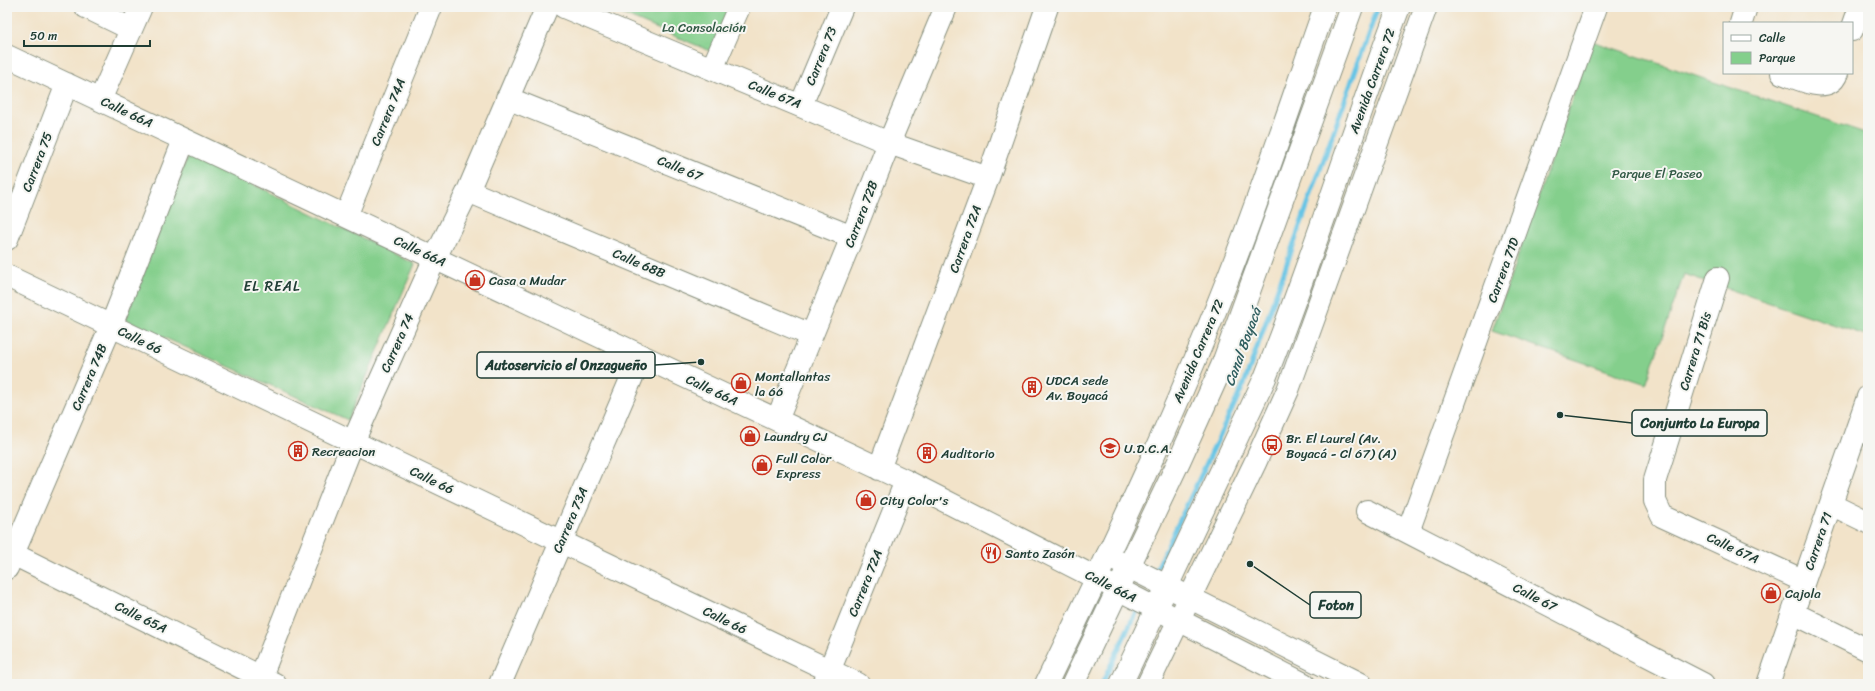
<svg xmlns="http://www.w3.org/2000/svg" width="1875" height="691" font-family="Sriracha,sans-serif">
  <rect width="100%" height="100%" fill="#f6f6f2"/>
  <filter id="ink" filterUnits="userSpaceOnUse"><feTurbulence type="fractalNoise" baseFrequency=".025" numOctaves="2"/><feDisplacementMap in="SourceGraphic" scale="8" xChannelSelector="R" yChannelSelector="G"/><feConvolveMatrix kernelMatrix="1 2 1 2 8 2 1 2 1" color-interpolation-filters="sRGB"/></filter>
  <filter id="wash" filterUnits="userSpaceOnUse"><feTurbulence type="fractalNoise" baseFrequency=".012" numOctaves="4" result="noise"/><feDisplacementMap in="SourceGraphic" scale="16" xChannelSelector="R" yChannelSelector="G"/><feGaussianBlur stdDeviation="0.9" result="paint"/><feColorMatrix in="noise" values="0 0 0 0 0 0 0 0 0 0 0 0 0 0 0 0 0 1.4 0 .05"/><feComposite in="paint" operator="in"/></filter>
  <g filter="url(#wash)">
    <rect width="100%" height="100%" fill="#f2e3c9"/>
    <path fill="#84cf8c" stroke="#528660" d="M605 7H735L715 53Z
      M1592 41 1868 134V336L1684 274 1646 384 1492 331Z
      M189 153 415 264 348 420 125 320Z"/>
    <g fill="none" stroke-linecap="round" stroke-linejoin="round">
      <path stroke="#67c5e5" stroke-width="5" d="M1154 575 1244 384 1378 7
        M1102 684 1139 605"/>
    </g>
  </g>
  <g filter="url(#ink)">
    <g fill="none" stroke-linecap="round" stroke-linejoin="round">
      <g stroke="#88907e" stroke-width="24">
        <path id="minor" d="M86 7 131 29
          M564 7 889 143 988 178
          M1741 23 1746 7
          M1852 30 1860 7
          M7 56 906 481 1304 684
          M712 69 739 7
          M1782 73C1798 78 1829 96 1837 73
          M507 98 852 237
          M100 100 141 7
          M801 105 842 7
          M468 191 811 335
          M346 216 431 7
          M7 239 67 84
          M7 276 858 684
          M1718 278 1655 480V501L1662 516 1804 581
          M777 420 852 237 889 143 946 7
          M879 469 988 178 1047 7
          M1831 504 1868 522
          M1367 511 1703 684
          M1408 532 1596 7
          M7 551 275 684
          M1107 556 1361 684
          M7 568 111 326 184 140
          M1793 613 1868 650
          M258 684 353 442 435 258 468 191 547 7
          M500 684 641 356
          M824 684 906 481
          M1768 684 1868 397"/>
      </g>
      <g stroke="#88907e" stroke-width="24">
        <path id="highway" d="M1046 684C1113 545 1180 405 1235 260 1267 177 1295 91 1325 7
          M1073 684 1180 459 1222 366 1352 7
          M1121 684 1265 378C1314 256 1352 130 1399 7
          M1148 684 1255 463 1288 390 1426 7"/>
      </g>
      <use href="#minor" stroke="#fff" stroke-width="22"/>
      <use href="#highway" stroke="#fff" stroke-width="22"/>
    </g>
  </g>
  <defs>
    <g id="shop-ring" transform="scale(1)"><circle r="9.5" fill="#f6f6f2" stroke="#c8321e" stroke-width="1.5"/><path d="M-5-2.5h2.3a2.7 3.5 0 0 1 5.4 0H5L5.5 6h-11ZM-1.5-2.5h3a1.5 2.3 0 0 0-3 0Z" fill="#c8321e"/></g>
    <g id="building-ring" transform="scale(1)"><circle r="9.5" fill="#f6f6f2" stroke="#c8321e" stroke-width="1.5"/><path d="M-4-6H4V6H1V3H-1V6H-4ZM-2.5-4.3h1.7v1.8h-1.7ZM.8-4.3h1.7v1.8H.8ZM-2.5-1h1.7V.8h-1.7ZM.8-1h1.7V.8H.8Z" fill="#c8321e"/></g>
    <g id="bus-ring" transform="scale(1)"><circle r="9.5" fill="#f6f6f2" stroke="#c8321e" stroke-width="1.5"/><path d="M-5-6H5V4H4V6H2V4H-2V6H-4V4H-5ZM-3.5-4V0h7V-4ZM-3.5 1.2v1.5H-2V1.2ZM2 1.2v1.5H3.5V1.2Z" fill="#c8321e"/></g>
    <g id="university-ring" transform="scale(1)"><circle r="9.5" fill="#f6f6f2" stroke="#c8321e" stroke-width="1.5"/><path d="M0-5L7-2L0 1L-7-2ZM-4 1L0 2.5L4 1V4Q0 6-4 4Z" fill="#c8321e"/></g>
    <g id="restaurant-ring" transform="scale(1)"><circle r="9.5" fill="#f6f6f2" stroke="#c8321e" stroke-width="1.5"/><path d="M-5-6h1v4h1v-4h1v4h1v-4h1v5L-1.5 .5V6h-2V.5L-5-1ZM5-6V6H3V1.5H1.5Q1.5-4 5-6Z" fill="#c8321e"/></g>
  </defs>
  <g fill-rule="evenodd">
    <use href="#shop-ring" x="475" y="280"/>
    <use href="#shop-ring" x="741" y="383"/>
    <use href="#building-ring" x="1032" y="387"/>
    <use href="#shop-ring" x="750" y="436"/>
    <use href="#bus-ring" x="1272" y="445"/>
    <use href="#university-ring" x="1110" y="448"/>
    <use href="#building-ring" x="298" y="451"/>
    <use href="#building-ring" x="927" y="453"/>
    <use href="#shop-ring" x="762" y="465"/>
    <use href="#shop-ring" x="866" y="500"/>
    <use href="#restaurant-ring" x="991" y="553"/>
    <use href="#shop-ring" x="1771" y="593"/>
  </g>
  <g text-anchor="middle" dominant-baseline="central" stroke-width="4" stroke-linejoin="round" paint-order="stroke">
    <g font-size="13" fill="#335a46" stroke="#f6f6f2">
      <text x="704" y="27">La Consolación</text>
      <text x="1657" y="173">Parque El Paseo</text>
    </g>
    <g font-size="13" fill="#1f3d34" stroke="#f6f6f2">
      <text transform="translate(821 56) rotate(-68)">Carrera 73</text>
      <text transform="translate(1372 81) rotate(-70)">Avenida Carrera 72</text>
      <text transform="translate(775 94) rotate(22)">Calle 67A</text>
      <text transform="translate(127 112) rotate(25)">Calle 66A</text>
      <text transform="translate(388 112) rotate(-68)">Carrera 74A</text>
      <text transform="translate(37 162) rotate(-69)">Carrera 75</text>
      <text transform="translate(680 168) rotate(22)">Calle 67</text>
      <text transform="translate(861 214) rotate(-69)">Carrera 72B</text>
      <text transform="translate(965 239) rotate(-70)">Carrera 72A</text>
      <text transform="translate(420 251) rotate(25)">Calle 66A</text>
      <text transform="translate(639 263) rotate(23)">Calle 68B</text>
      <text transform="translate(1503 270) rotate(-70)">Carrera 71D</text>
      <text transform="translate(140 340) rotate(26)">Calle 66</text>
      <text transform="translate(397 343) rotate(-66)">Carrera 74</text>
      <text transform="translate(1198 351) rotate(-67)">Avenida Carrera 72</text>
      <text transform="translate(1695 351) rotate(-73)">Carrera 71 Bis</text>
      <text transform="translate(89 377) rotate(-67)">Carrera 74B</text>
      <text transform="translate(712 390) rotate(25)">Calle 66A</text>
      <text transform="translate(432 480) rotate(26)">Calle 66</text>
      <text transform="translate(570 520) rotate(-67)">Carrera 73A</text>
      <text transform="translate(1818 541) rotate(-71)">Carrera 71</text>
      <text transform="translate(1733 548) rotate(25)">Calle 67A</text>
      <text transform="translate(865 583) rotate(-68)">Carrera 72A</text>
      <text transform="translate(1111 586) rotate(27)">Calle 66A</text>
      <text transform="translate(1535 597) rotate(27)">Calle 67</text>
      <text transform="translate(141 617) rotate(26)">Calle 65A</text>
      <text transform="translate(725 620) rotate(26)">Calle 66</text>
    </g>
    <g font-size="13" fill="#1f3d34" stroke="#f6f6f2" text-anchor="start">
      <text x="489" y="280">Casa a Mudar</text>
      <text x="755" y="376">Montallantas<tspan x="755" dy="15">la 66</tspan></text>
      <text x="1046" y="380">UDCA sede<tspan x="1046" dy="15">Av. Boyacá</tspan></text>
      <text x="764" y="436">Laundry CJ</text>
      <text x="1286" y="438">Br. El Laurel (Av.<tspan x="1286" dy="15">Boyacá - Cl 67) (A)</tspan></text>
      <text x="1124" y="448">U.D.C.A.</text>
      <text x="312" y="451">Recreacion</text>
      <text x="941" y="453">Auditorio</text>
      <text x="776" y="458">Full Color<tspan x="776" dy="15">Express</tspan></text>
      <text x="880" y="500">City Color's</text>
      <text x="1005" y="553">Santo Zasón</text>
      <text x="1785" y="593">Cajola</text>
    </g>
    <g font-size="14" letter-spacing="1" fill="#1f3d34" stroke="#f6f6f2">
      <text x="272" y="286">EL REAL</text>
    </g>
    <g font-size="14" font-style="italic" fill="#315f60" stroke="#f6f6f2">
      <text transform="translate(1243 347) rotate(-70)">Canal Boyacá</text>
    </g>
  </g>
  <path fill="none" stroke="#1f3d34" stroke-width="1.5" d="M701 362L655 365M1560 415L1632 423M1250 564L1310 605"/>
  <g fill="#1f3d34" stroke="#f6f6f2" stroke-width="1.5">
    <circle cx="701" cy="362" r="4"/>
    <circle cx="1560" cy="415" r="4"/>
    <circle cx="1250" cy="564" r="4"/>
  </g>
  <g fill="#f6f6f2" stroke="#1f3d34" stroke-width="1.5">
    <rect x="477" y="352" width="178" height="26" rx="4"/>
    <rect x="1632" y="410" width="135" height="26" rx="4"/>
    <rect x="1310" y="592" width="51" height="26" rx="4"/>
  </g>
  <g font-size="14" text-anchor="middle" font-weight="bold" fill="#1f3d34">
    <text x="566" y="370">Autoservicio el Onzagueño</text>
    <text x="1700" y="428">Conjunto La Europa</text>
    <text x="1336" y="610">Foton</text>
  </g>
  <rect width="1875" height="691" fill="none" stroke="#f6f6f2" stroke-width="24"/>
  <rect x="1723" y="22" width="130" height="52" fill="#f6f6f2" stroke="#a0aca6"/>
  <rect x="1731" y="35" width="20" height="6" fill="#ffffff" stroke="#a0aca6"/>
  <text x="1759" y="42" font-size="12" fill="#1f3d34">Calle</text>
  <rect x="1731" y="52" width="20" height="12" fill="#84cf8c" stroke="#a0aca6"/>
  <text x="1759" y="62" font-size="12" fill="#1f3d34">Parque</text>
  <path d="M24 40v6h126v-6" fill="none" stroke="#1f3d34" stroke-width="2"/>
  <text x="30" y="40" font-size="12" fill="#1f3d34" stroke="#f6f6f2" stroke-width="3" paint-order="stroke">50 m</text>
</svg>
